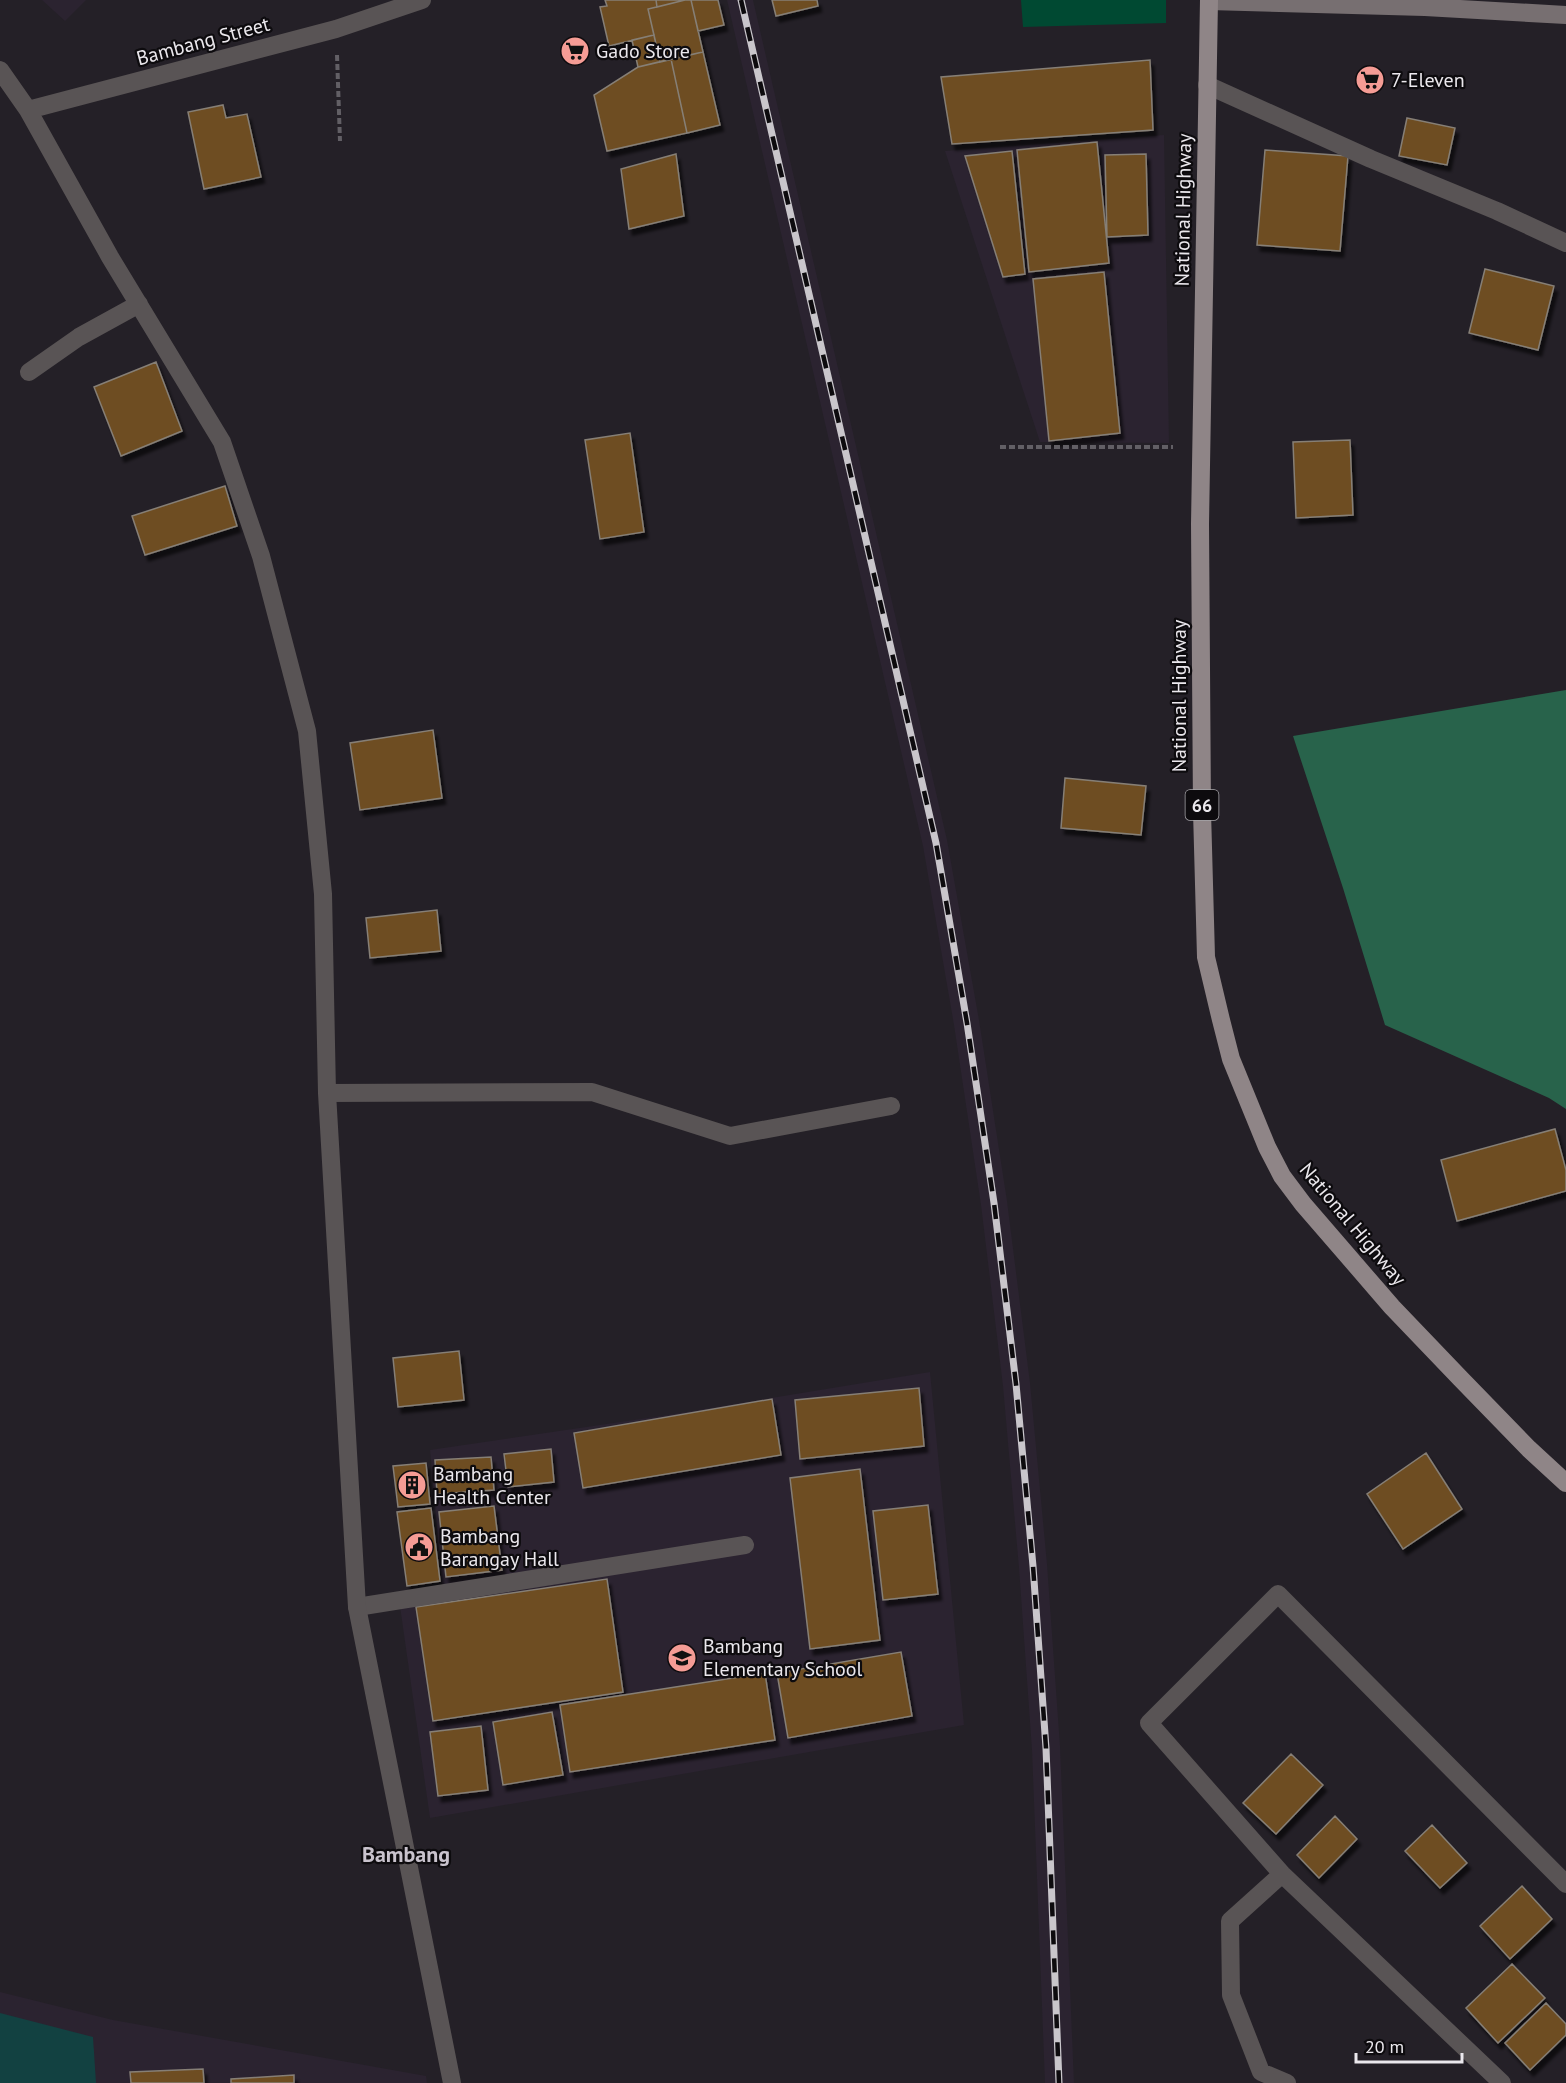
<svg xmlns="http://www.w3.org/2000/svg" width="1566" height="2083" font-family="'PT Sans',sans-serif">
  <defs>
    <filter id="shadow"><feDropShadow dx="3.5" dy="6" stdDeviation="1.5" flood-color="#0009"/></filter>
  </defs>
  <rect width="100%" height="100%" fill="#242027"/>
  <path fill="#2b2330" d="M42 0H86L65 21Z
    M727 0H753L947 840 979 1020 1007 1201 1030 1383 1047 1564 1060 1746 1074 2083H1045L1032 1750 1019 1568 1003 1386 981 1205 954 1025 923 846Z
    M1164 135 1169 443 1040 442 945 151Z
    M930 1372 964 1725 430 1818 398 1592 442 1585 430 1450 668 1415Z
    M0 1992 113 2020 426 2076 427 2083H0Z"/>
  <path fill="#004932" d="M1021 0H1166V23L1023 27Z"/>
  <path fill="#28634b" d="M1566 690V1109L1549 1098 1385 1025 1343 888 1293 736Z"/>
  <path fill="#124141" d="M0 2013 93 2037 96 2083H0Z"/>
  <path fill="#6e4d21" stroke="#867f76" stroke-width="1.5" filter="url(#shadow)" d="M605 0H656L657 7 648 9 654 35 609 46 600 7 607 6Z
    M656 0H685L657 7Z
    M685 0H691L703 52 660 62 648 9Z
    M691 0H718L724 25 698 31Z
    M772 0H817L818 6 776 16Z
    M654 35 660 62 638 67 632 40Z
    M703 52 720 125 687 133 671 59Z
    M671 59 687 133 607 151 594 95 638 67Z
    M1150 60 1153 130 952 144 941 77Z
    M223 105 226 118 247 114 261 177 204 189 188 112Z
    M1407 118 1455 128 1447 165 1399 156Z
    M1097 142 1109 263 1029 272 1017 150Z
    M1265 150 1348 156 1340 251 1257 245Z
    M1012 151 1025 274 1003 277 965 156Z
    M676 154 684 216 629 229 621 169Z
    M1146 154 1148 235 1107 237 1105 155Z
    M1485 269 1554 286 1538 350 1469 333Z
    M1104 272 1120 433 1049 441 1033 279Z
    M156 362 182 431 121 456 94 387Z
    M630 433 644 532 600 539 585 440Z
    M1350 440 1353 515 1296 518 1293 442Z
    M225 486 237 526 145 555 132 516Z
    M433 730 442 798 360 810 350 743Z
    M1065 778 1146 786 1141 835 1061 828Z
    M437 910 441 951 370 958 366 918Z
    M1555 1129 1566 1170V1191L1457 1221 1441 1160Z
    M459 1351 464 1400 398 1407 393 1358Z
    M919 1388 924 1446 800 1459 795 1400Z
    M772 1399 781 1455 583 1488 574 1433Z
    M551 1449 554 1482 508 1487 504 1454Z
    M1426 1453 1462 1509 1403 1549 1367 1494Z
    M491 1457 494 1490 437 1494 435 1460Z
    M426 1463 430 1504 398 1507 393 1466Z
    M860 1469 880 1640 810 1649 790 1478Z
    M928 1505 938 1594 883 1600 873 1511Z
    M494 1506 502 1570 446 1577 439 1512Z
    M431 1508 440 1581 407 1586 397 1512Z
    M607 1579 623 1692 433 1721 416 1607Z
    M901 1652 912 1716 788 1738 777 1673Z
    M765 1673 775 1740 570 1772 560 1705Z
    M552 1712 563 1775 503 1785 493 1722Z
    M481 1726 488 1790 438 1796 430 1732Z
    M1291 1754 1323 1785 1276 1834 1243 1803Z
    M1335 1816 1357 1839 1319 1878 1297 1855Z
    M1432 1825 1467 1863 1440 1888 1405 1851Z
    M1522 1886 1552 1919 1510 1959 1480 1926Z
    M1512 1964 1545 1998 1498 2043 1466 2008Z
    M1546 2003 1566 2024V2035L1530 2070 1505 2043Z
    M203 2069 204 2083H131L130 2072Z
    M294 2075V2083H231V2079Z"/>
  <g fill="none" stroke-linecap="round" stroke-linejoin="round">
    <path stroke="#625f65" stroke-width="4" stroke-dasharray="6 3" stroke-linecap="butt" d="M337 55 340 141
      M1000 447H1173"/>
    <path stroke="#595455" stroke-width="18" d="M357 1607 745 1545"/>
    <path stroke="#595455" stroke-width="18" d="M0 70 28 110 110 257 222 442 261 556 307 731 323 894 327 1093 357 1607 452 2083
      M1207 85 1371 159 1497 211 1566 243
      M28 110 336 29 422 0
      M29 372 79 337 139 304
      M327 1093 592 1092 730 1136 891 1106
      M1282 1874 1230 1921 1231 1995 1261 2072 1287 2083
      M1502 2083 1282 1874 1149 1723 1278 1594 1566 1884"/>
    <path stroke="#776f71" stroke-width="18" d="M1209 1 1425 7 1566 15"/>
    <path stroke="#8f8587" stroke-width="18" d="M1209 0 1200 524 1202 811 1206 957 1221 1020 1231 1059 1267 1147 1282 1176 1303 1204 1392 1307 1460 1378 1529 1449 1566 1483"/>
    <g stroke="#c9c6cb" stroke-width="7">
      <path id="rail" d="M741 0 936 843 967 1023 994 1203 1016 1384 1033 1566 1046 1748 1059 2083"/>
    </g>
    <use href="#rail" stroke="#0d0b0e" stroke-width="4.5" stroke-dasharray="14" stroke-linecap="butt"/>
  </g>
  <defs>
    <g id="supermarket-disc" transform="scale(1.5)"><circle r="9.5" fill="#f59c95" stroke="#0d0b0e"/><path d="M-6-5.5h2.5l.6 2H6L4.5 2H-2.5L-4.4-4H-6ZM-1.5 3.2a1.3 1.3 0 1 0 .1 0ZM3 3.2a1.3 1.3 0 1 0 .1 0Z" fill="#111"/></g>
    <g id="building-disc" transform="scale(1.5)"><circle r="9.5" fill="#f59c95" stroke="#0d0b0e"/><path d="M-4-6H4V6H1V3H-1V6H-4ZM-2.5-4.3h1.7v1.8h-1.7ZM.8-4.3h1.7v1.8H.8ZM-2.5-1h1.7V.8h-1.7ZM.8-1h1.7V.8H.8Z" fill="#111"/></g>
    <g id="civic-disc" transform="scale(1.5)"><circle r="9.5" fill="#f59c95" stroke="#0d0b0e"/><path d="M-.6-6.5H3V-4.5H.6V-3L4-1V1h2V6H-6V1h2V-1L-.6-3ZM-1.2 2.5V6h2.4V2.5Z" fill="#111"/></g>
    <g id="school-disc" transform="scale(1.5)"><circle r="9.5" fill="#f59c95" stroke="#0d0b0e"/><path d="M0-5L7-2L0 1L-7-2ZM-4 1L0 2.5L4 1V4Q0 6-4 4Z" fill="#111"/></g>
  </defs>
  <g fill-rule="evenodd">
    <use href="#supermarket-disc" x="575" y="51"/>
    <use href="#supermarket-disc" x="1370" y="80"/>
    <use href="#building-disc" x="412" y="1485"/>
    <use href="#civic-disc" x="419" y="1547"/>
    <use href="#school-disc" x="682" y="1658"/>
  </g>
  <g text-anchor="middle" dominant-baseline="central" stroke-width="4.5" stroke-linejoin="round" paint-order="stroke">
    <rect fill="#0d0b0e" stroke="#a8a6aa" stroke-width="1.5" x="1185.5" y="790" width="33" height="30" rx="4.5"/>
    <g font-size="18" font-weight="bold" fill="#ebe8ed">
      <text x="1202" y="805">66</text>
    </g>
    <g font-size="20" fill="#ebe8ed" stroke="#0d0b0e">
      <text transform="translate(203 41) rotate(-15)">Bambang Street</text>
      <text transform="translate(1183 210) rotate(-89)">National Highway</text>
      <text transform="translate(1179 696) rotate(-90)">National Highway</text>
      <text transform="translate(1353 1224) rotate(50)">National Highway</text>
    </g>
    <g font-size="20" fill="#ebe8ed" stroke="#0d0b0e" text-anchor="start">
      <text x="596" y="51">Gado Store</text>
      <text x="1391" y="80">7-Eleven</text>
      <text x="433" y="1474">Bambang<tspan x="433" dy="23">Health Center</tspan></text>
      <text x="440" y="1536">Bambang<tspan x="440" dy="23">Barangay Hall</tspan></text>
      <text x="703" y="1646">Bambang<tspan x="703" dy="23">Elementary School</tspan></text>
    </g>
    <g font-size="22" font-weight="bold" fill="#c9c3cd" stroke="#0d0b0e">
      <text x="406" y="1854">Bambang</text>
    </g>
  </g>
  <path d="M1356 2053v9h106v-9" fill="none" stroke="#ebe8ed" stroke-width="3"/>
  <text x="1365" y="2053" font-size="18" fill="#ebe8ed" stroke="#0d0b0e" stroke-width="4.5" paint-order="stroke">20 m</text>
</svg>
